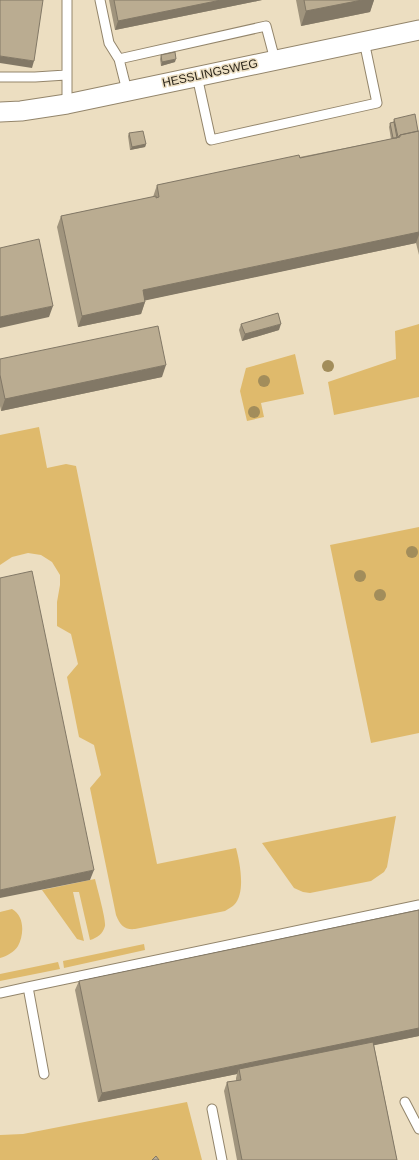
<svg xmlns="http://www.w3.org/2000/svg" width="419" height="1160" font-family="Helvetica,sans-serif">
  <rect width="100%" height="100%" fill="#ecdec1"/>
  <path fill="#dfba6c" d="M419 324V397L334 415 328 382 396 359 395 331Z
    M295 354 304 394 261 403 264 417 247 421 240 391 246 368Z
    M39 427 47 468 66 464 76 466 157 864 236 848C240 863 246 893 234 905 232 907 228 909 225 911L135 929C124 930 120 925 116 915L90 788 101 775 94 745 79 737 67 677 78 664 71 634 57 626V602L60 585V575L52 562 41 555 28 553 12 557 0 565V435Z
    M419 527V733L371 743 330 545Z
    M396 816 387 867 384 872 371 881 310 893 303 892 294 888 262 843Z
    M95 879C97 888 106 919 105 926 103 934 97 938 90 940L79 892H73L84 941 77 939 42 890Z
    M12 909C25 916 24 935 18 946 14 952 7 956 0 958V912Z
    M144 944 145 950 64 968 63 961Z
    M58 962 60 969 0 981V974Z
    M187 1102 202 1160H0V1135L23 1134Z"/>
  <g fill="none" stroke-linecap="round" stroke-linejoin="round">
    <g stroke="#93856b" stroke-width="11">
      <path id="service" d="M100 0 109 43 119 59 127 91
        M119 59 266 26 275 60
        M197 76 211 140 377 103 364 41
        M0 77H35L66 75
        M67 104V0
        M0 993 28 987
        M44 1074 28 987 419 905
        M405 1102 419 1129
        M212 1109 222 1160"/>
    </g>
    <g stroke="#93856b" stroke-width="21">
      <path id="minor" d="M0 112 21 111 67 104 419 30"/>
    </g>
    <use href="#service" stroke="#fff" stroke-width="9"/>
    <use href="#minor" stroke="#fff" stroke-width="19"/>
  </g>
  <g fill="#a28d5b">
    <circle cx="328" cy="366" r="6"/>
    <circle cx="264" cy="381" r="6"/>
    <circle cx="254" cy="412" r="6"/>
    <circle cx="412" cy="552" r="6"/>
    <circle cx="360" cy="576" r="6"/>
    <circle cx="380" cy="595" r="6"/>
  </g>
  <path fill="#a0947d" d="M109 0H262L115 30Z
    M296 0H374L370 12 301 26Z
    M161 55 175 62 161 66 160 59Z
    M394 119 418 131H419V255L416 243 145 300V302L141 314 78 327 57 227 61 216 153 197 157 185 391 139 389 127 390 123H393Z
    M129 133 146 144 145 147 130 150 128 136Z
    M241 324 279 330 242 341 239 330Z
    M0 359 162 377 1 411 0 406Z
    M419 910V1036L374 1045 397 1160H237L224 1091 227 1082 236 1081V1078L237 1074 98 1102 75 990 79 981Z"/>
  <path fill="#827866" d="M221 0H262L115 30 118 21Z
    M362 0H374L370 12 301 26 306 11Z
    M0 56 34 61 32 68 0 63Z
    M176 59 175 62 161 66 162 62Z
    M146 144 145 147 130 150 132 147Z
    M419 232V235L416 243 138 302 143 290Z
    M145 302 141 314 78 327 82 316Z
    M53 306 49 317 0 328V317Z
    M281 324 279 330 242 341 245 334Z
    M166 365 162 377 1 411 5 399Z
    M94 870 90 880 0 898V890Z
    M419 1028V1036L240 1073 239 1069 237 1074 98 1102 102 1093Z"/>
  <path fill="#baac91" stroke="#827866" d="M0 0H43L34 61 0 56Z
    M114 0H221L118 21Z
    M304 0H362L306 11Z
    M175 52 176 59 162 62 161 55Z
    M415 114 418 131 400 135 398 137 394 119Z
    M394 122 397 138H393L390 123Z
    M143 131 146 144 132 147 129 133Z
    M419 131V232L143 290 145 302 82 316 61 216 156 196V198L159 197 157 185 299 155 300 158 400 137V135Z
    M39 239 53 306 0 317V248Z
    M278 313 281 324 245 334 241 324Z
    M158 326 166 365 5 399 0 375V359Z
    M32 571 94 870 0 890V578Z
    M419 910V1028L102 1093 79 981Z
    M373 1042 397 1160H242L227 1082 241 1080 239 1069Z
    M156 1156 159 1160H152Z"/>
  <g text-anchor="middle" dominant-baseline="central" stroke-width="3" stroke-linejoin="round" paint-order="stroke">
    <g font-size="12" fill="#2d271c" stroke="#ecdec1">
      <text transform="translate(210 73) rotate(-12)">HESSLINGSWEG</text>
    </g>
  </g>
</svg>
